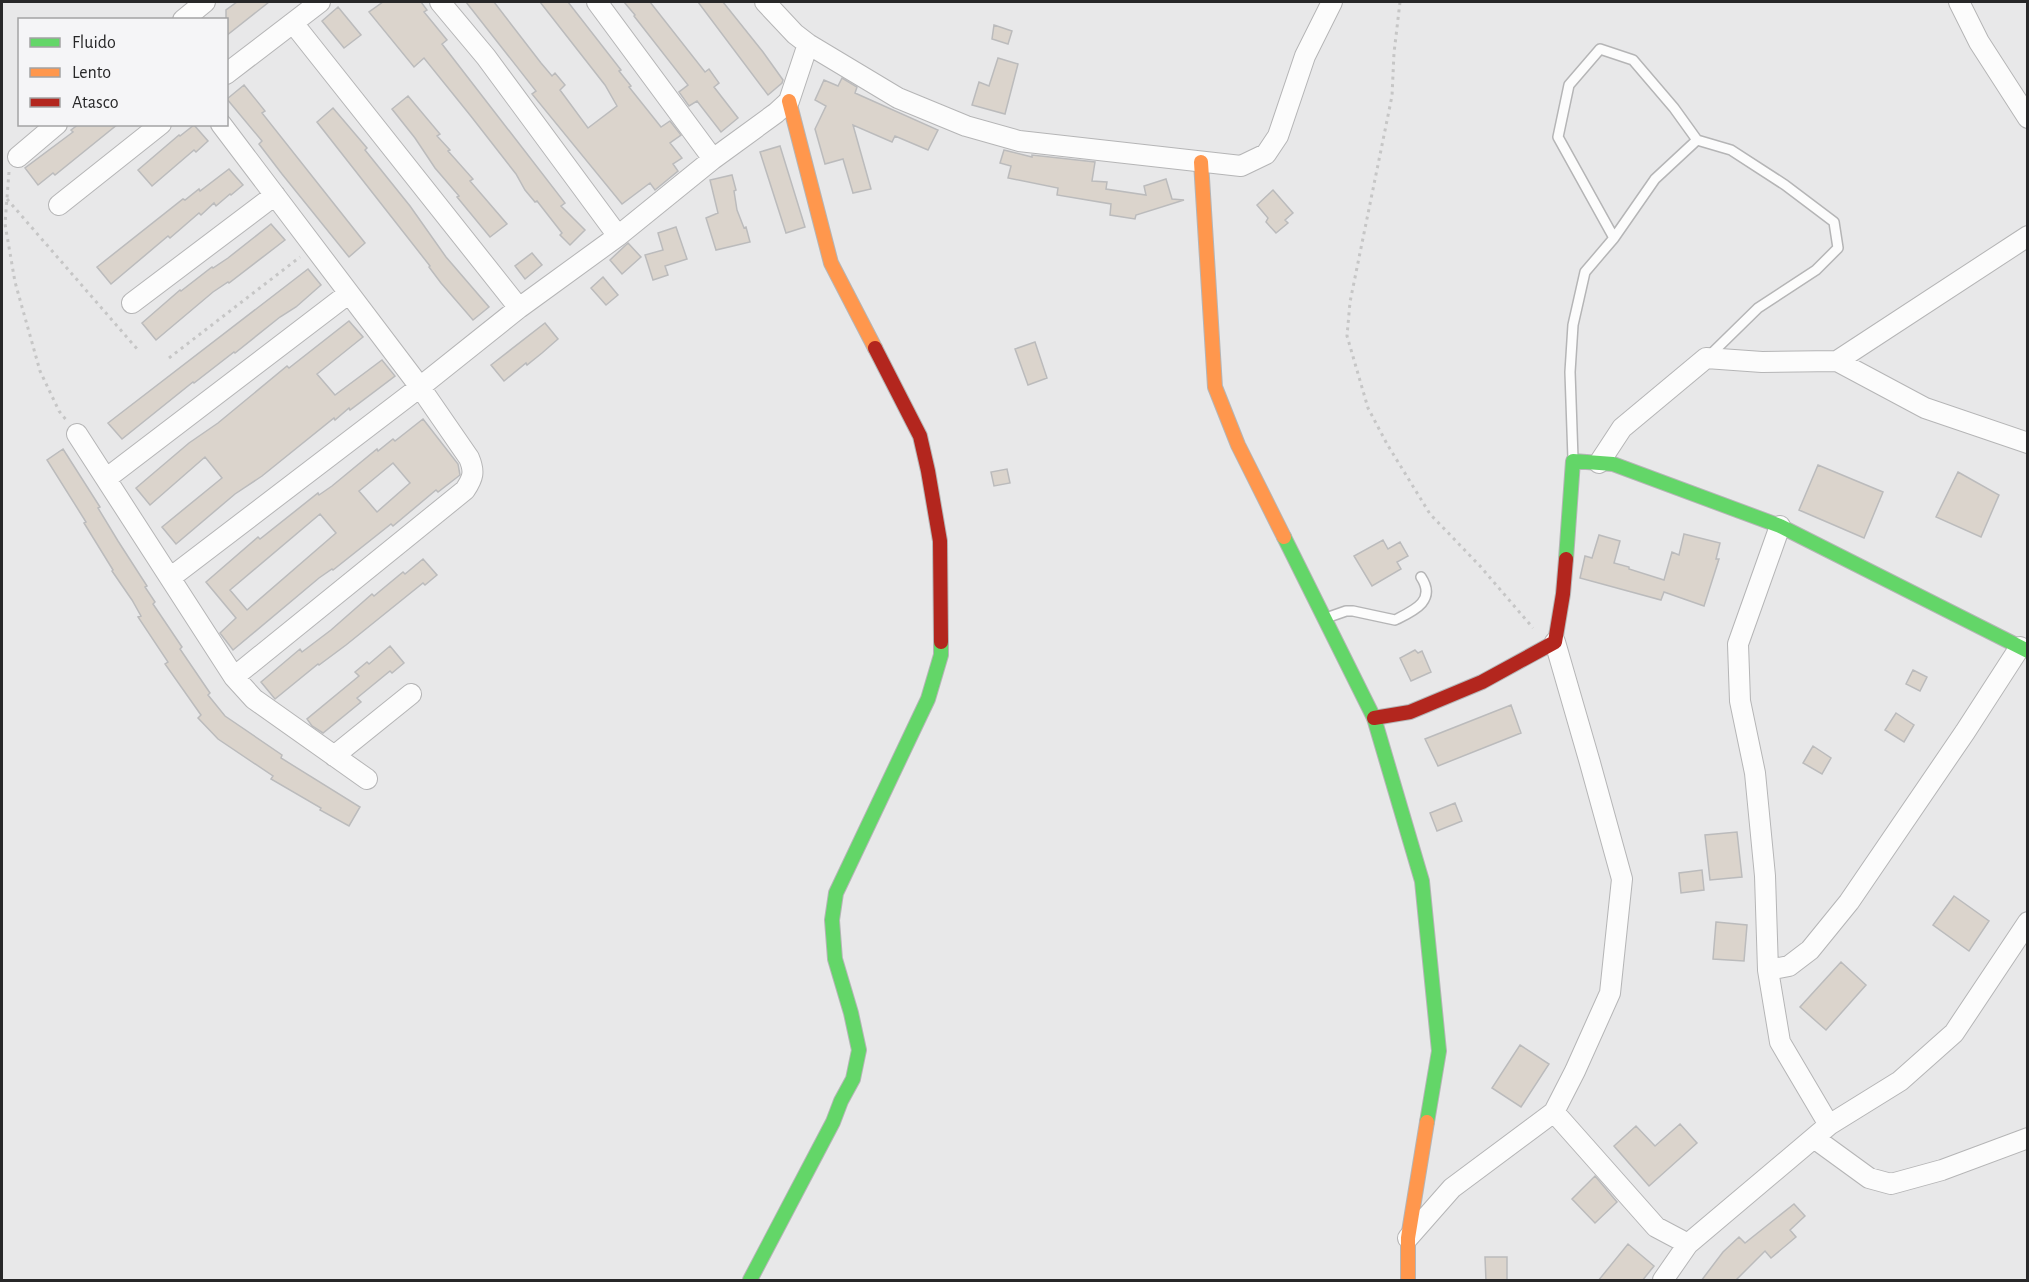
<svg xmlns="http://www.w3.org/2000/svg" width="2029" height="1282" font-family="'Alegreya Sans',sans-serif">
  <rect width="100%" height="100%" fill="#e8e8e9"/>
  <path fill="#dbd4cc" stroke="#bbbbbc" stroke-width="1.5" fill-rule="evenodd" d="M237 2H269L226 36V10Z
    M383 2H421L427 10 424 12 447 40 442 44 565 203 561 206 585 230 570 245 560 235 562 233 537 201 535 202 525 190 516 174 470 115 424 58 414 67 369 12Z
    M466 2H494L541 63 552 76 555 73 565 85 560 90 588 128 617 106 605 85 540 2H568L621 70 619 71 631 86 629 87 661 127 670 121 681 135 670 143 682 158 673 164 678 171 655 190 650 183 622 204 532 94 536 91Z
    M624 2H650L705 72 709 69 719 83 714 87 738 118 721 132 697 101 689 106 679 92 688 85 634 16 635 15Z
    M698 2H723L763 52 783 80 782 83 768 95Z
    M338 7 361 35 344 48 322 21Z
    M994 25 1012 31 1008 44 992 39Z
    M998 58 1018 64 1005 114 972 105 979 82 989 86Z
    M842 78 857 87 855 93 938 130 928 150 895 136 892 142 853 125 871 189 853 193 843 159 825 164 815 129 826 106 815 100 824 80 838 86Z
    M244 85 265 111 262 113 365 243 349 257 282 174 259 144 262 141 227 99Z
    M408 96 440 134 437 136 450 150 448 151 473 179 470 181 507 224 490 237 457 197 459 196 435 168 415 138 392 109Z
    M333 108 367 148 365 150 410 206 446 257 489 307 473 320 441 283 429 267 430 266 317 122Z
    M79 124H118L55 175 53 173 38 185 25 168 73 132 71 130Z
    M194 125 208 141 196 152 194 150 152 186 138 170 179 135 180 136Z
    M780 146 805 227 786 233 760 152Z
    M1004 150 1032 157V155L1095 162 1092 181 1107 182 1106 189 1146 195 1144 186 1166 179 1172 199 1184 200 1136 215 1135 219 1110 215 1111 204 1057 195 1058 188 1008 178 1011 166 1000 163Z
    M229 169 243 185 231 195 230 194 216 206 214 203 201 215 199 213 170 238 168 236 111 284 97 267 183 199 185 200 199 189 200 191Z
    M732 175 736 190 734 191 737 210 744 228 746 227 750 242 716 250 706 218 718 213 710 180Z
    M1273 190 1293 213 1285 220 1288 223 1276 233 1266 222 1268 218 1257 205Z
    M271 224 285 240 229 283 228 282 213 292 156 340 142 323 180 290 181 291 212 267 213 268 228 258Z
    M676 227 687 259 665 266 668 275 653 280 645 255 663 250 658 233Z
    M628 243 641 257 622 274 610 260Z
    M532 253 542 265 525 279 515 266Z
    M308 269 321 285 296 307 280 317 235 353 234 352 194 383 193 382 122 439 108 423Z
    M603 277 618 295 606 305 591 288Z
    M349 321 363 337 317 374 335 395 382 360 395 376 350 410 349 408 335 420 334 418 262 476 235 494 176 544 162 527 222 478 205 457 150 505 136 488 189 443 218 423 287 366 289 368Z
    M545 323 558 339 542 353 527 365 526 363 504 381 491 365Z
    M1035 342 1047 378 1028 385 1015 349Z
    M423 419 458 464 460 475 438 492 436 490 393 526 391 524 333 570 332 569 319 578 233 650 220 633 236 618 206 582 258 537 260 539 318 493 319 495 332 486 377 449 378 451 393 439 395 441ZM393 463 410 483 377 512 359 491ZM320 514 336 533 247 610 230 590Z
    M63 449 100 507 98 508 118 541 147 586 145 587 155 602 153 604 182 647 180 649 210 693 208 695 225 716 282 755 281 758 360 807 349 826 320 810 321 808 271 779 273 776 218 739 198 718 201 715 165 664 168 662 138 617 141 616 132 600 112 571 113 570 84 523 86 522 47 460Z
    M1818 465 1883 492 1864 538 1799 510Z
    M1007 469 1010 483 994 486 991 472Z
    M1958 472 1999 495 1981 537 1936 517Z
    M1684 534 1720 543 1716 559H1719L1704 606 1664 592 1661 600 1580 578 1585 556 1592 558 1599 535 1620 541 1614 563 1629 567V569L1664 580 1672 552 1679 555Z
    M1383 540 1388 549 1400 542 1408 556 1397 562 1401 569 1372 586 1354 556Z
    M423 559 437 575 425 585 423 583 346 645 319 665 318 664 275 699 261 682 300 649 302 652 331 630 372 594 374 596 403 572 405 574Z
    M390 646 404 663 392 673 390 671 357 698 361 702 323 733 312 726 307 719 359 676 355 672 367 662 369 664Z
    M1415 650 1418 653 1422 651 1431 672 1411 681 1400 658Z
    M1913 670 1927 677 1920 691 1906 684Z
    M1511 705 1521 733 1438 766 1425 739Z
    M1896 713 1914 725 1904 742 1885 730Z
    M1813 746 1831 758 1822 774 1803 763Z
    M1455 803 1462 821 1437 831 1430 813Z
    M1737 832 1742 877 1710 880 1705 835Z
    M1702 870 1704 890 1681 893 1679 873Z
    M1954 896 1989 921 1969 951 1933 925Z
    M1716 922 1747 925 1744 961 1713 959Z
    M1841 962 1866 985 1826 1030 1800 1007Z
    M1520 1045 1549 1064 1521 1107 1492 1088Z
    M1680 1124 1697 1143 1649 1186 1614 1146 1636 1126 1655 1146Z
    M1595 1176 1617 1202 1595 1223 1572 1199Z
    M1794 1204 1805 1216 1790 1230 1796 1237 1771 1258 1765 1251 1735 1281H1701L1723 1252 1739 1237 1745 1243Z
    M1628 1244 1654 1266 1642 1281H1598Z
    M1485 1257H1507V1281H1486Z"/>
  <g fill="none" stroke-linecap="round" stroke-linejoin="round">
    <g stroke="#b5b5b6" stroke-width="12">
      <path id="lane" d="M1614 238 1558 137 1569 85 1600 49 1633 60 1674 108 1697 140
        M1573 459 1570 372 1573 325 1585 272 1614 238 1655 179 1697 140 1731 150 1785 185 1834 222 1838 248 1816 270 1758 308 1708 357
        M1326 618 1346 611H1353L1395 620C1413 611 1437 601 1421 577"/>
    </g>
    <g stroke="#b5b5b6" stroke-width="22">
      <path id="street" d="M440 2 486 57 618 236
        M597 2 713 159 776 113 789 101 808 44
        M765 2 795 34 808 44 898 98 966 126 1019 141 1241 166 1266 154 1278 136 1305 56 1332 2
        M1959 2 1979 42 2028 118
        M183 20 205 2
        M293 23 519 308
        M226 74 320 2
        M221 124 420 387 469 458C475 472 473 478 465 490L234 677
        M18 157 57 124
        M59 205 161 124
        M132 303 275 195
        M1837 361 1925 408 2028 443
        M77 434 234 677 254 699 367 779
        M1599 463 1622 428 1706 358 1762 362 1837 361 2028 236
        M107 478 348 294
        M1780 526 1738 644 1740 701 1755 773 1765 876 1768 970 1780 1042 1829 1125
        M170 578 420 387 519 308 618 236 713 159
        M334 756 411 694
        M1768 970 1789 966 1810 950 1849 902 1965 732 2020 647
        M1554 1112 1575 1071 1610 993 1622 879 1590 763 1555 642
        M1814 1138 1869 1178 1891 1184 1942 1170 2028 1138
        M1408 1238 1452 1188 1554 1112 1656 1227 1688 1244 1829 1125 1900 1081 1954 1033 2028 922
        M1663 1280 1688 1244"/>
    </g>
    <g stroke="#b5b5b6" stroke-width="16">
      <path id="fast" d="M1284 537 1374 718 1422 881 1439 1051 1427 1122
        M1566 559 1573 461 1613 464 1780 526 2028 651
        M750 1280 833 1122 841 1101 853 1079 859 1050 851 1013 835 959 832 920 836 893 928 699 941 655V642"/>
    </g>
    <g stroke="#b5b5b6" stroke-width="16">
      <path id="slow" d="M789 101 831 263 875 348
        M1201 162 1215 387 1238 445 1284 537
        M1408 1280V1238L1427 1122"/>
    </g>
    <g stroke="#b5b5b6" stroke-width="16">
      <path id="jam" d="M875 348 920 436 928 471 940 541 941 642
        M1374 718 1410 712 1482 682 1555 642 1563 594 1566 559"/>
    </g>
    <path stroke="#c6c6c6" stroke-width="3" stroke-dasharray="3 4.5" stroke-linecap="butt" d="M1400 2 1394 53 1392 96 1350 302 1347 336 1368 408 1387 444 1430 514 1480 566 1533 628
      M9 172 5 224 15 282 40 371 59 411 67 421
      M7 199 138 350
      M169 358 300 257"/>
    <use href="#lane" stroke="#fcfcfc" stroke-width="9"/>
    <use href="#street" stroke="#fcfcfc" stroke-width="20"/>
    <use href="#fast" stroke="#63d668" stroke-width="14"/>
    <use href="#slow" stroke="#ff974d" stroke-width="14"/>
    <use href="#jam" stroke="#b3261e" stroke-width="14"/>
  </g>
  <rect width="2029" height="1282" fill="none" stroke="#272728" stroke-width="6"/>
  <rect x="18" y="18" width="210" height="108" fill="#f5f5f7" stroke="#a3a3a4" stroke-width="1.5"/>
  <rect x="30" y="38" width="30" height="9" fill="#63d668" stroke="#a3a3a4" stroke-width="1.5"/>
  <text x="72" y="48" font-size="18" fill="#272728">Fluido</text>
  <rect x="30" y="68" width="30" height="9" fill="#ff974d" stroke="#a3a3a4" stroke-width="1.5"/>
  <text x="72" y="78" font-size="18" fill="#272728">Lento</text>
  <rect x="30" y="98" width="30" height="9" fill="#b3261e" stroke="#a3a3a4" stroke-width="1.5"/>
  <text x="72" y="108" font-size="18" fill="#272728">Atasco</text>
</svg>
